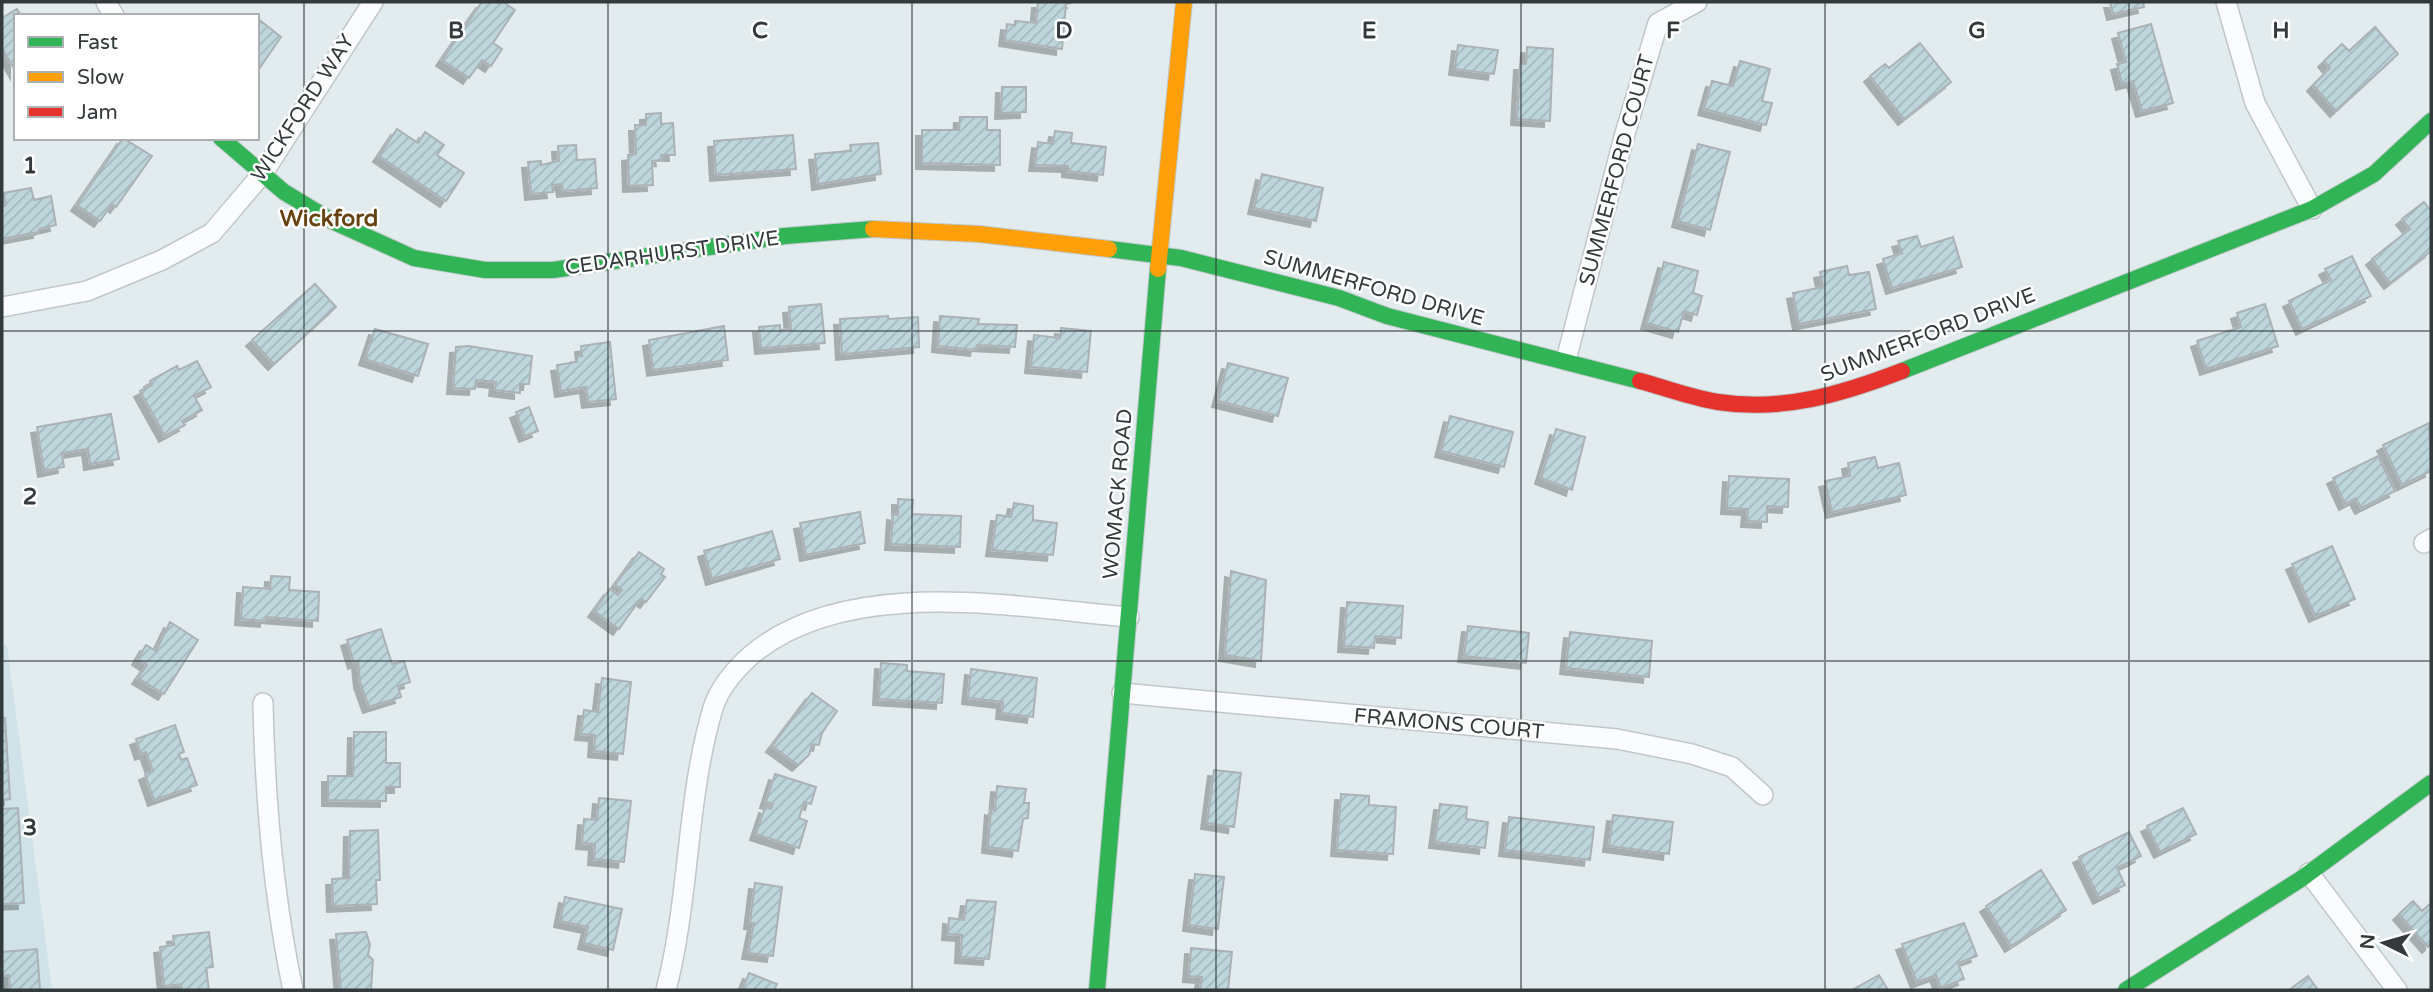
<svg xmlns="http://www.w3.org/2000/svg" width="2433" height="992" font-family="'Varela Round',sans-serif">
  <defs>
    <pattern id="building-hatch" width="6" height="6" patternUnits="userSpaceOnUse" patternTransform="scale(1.75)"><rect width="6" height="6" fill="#bdd6dc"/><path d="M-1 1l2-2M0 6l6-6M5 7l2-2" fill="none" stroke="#a3b8be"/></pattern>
    <filter id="shadow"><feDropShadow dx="-6" dy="6" stdDeviation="0" flood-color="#0004"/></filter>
  </defs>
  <rect width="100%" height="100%" fill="#e2ecef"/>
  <path fill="#cfe2e7" d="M2 645H7L52 990H2Z"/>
  <path fill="url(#building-hatch)" stroke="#abb2b5" stroke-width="2" filter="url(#shadow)" d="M482 2H503L515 10 493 43 502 49 491 66 482 60 469 78 442 60Z
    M1038 2H1074L1066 4 1062 49 1005 40 1007 24 1015 25V21L1036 23Z
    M2110 2H2143L2144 7 2113 14Z
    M17 9 21 16H16V72L2 48V18Z
    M257 18 281 37 259 69 257 67Z
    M2151 24 2173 103 2142 111 2133 81 2122 84 2117 64 2126 62 2118 33Z
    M2375 27 2398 54 2336 111 2313 85 2330 68 2324 61 2342 44 2349 51Z
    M1920 43 1951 82 1904 119 1870 76 1885 64 1889 68Z
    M1458 45 1498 50 1494 74 1455 69Z
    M1527 47 1553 49 1550 121 1517 119 1520 64H1526Z
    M1740 61 1770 69 1762 101 1772 103 1766 125 1704 109 1712 81 1733 86Z
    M1002 87H1026V112L1001 113Z
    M661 113V124L673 123 675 155H661L662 160 652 161 653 185 629 186 628 155 636 154 635 125H646V114Z
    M960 117H987V130H1000V165L922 163V130H959Z
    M397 129 418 143 425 132 444 145 437 155 464 173 446 201 379 156Z
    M1055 131 1072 133 1071 143 1106 147 1103 175 1068 171V166L1035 165 1038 142 1053 144Z
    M793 135 796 169 716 175 714 141Z
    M123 138 152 156 116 207 112 204 100 221 77 205Z
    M878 143 881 174 818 184 815 154 851 151 850 145Z
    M1698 144 1730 152 1710 230 1678 221Z
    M576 145 577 160 595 159 597 188 563 191 562 184 552 185 553 192 531 194 528 162 541 161V165L559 161 558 146Z
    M1262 174 1323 188 1316 221 1254 208Z
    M31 188 34 200 51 196 56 225 39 229V232L2 239V206L6 205 3 193Z
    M2424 202 2431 211V251L2390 283 2372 259 2410 229 2402 219Z
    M1917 236 1921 247 1953 237 1962 267 1892 288 1883 259 1902 253 1898 241Z
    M2352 256 2371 296 2302 329 2289 301 2331 280 2325 269Z
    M1664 262 1698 271 1693 293 1702 296 1697 315 1684 311 1678 332 1647 323Z
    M1847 266 1849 275 1869 272 1876 309 1799 324 1793 293 1823 287 1820 272Z
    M315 284 336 307 274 364 252 340Z
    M821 304 825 343 761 348 759 327 780 325V330L791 329 789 307Z
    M2265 304 2278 346 2206 369 2197 341 2241 327 2237 313Z
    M888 316V319L918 317 919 347 842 354 840 319Z
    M940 316 979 319 978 324 1017 325 1015 347 977 345 976 350 938 346Z
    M724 326 728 360 653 370 649 340Z
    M1061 328 1091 331 1087 372 1031 367 1034 335 1060 338Z
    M375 329 428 344 418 376 365 359Z
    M610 342 616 399 588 402 586 387 561 391 557 365 577 362V356H582L581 346Z
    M468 346 532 356 529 384H520V393L495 390 496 382 476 380 475 389 453 388 456 347Z
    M197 361 211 387 194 396 202 410 182 421 185 425 165 436 140 391 152 385 150 381 177 366 179 370Z
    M1228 363 1288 378 1278 416 1218 401Z
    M529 407 538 431 525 436 516 412Z
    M111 414 119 459 90 464 88 449 62 453 64 467 44 471 37 427Z
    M1450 416 1513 432 1504 467 1441 451Z
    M2429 423 2431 471 2402 485 2383 445Z
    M1556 429 1585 437 1572 490 1541 478Z
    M2378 456 2395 491 2361 508 2356 498 2345 504 2333 478Z
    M1875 457 1878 468 1899 463 1906 495 1832 512 1825 481 1850 476 1848 463Z
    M1729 476 1789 479 1788 507 1767 506V522L1747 521 1748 509 1727 508Z
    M898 499 913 500 912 514 961 516 960 547 891 544 893 514 898 515Z
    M1014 503 1033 506V520L1057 523 1053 555 992 550 997 515 1011 517Z
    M860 512 865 543 806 555 800 523Z
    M772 531 780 559 712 579 704 551Z
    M2332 546 2355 599 2315 616 2292 564Z
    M639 552 664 569 661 574 665 577 646 602 642 599 638 602 619 629 594 611 610 589 618 595 622 590 615 585Z
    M1231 571 1266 580 1261 661 1225 655Z
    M271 576 290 577 289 590 319 592 318 621 266 617V621L241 619 243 587 270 589Z
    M1347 602 1403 606 1401 638 1375 636 1374 648 1344 646Z
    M170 622 198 640 164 694 138 678 147 665 138 659 146 645 156 651Z
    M1468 626 1529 633 1526 663 1464 656Z
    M381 629 392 664 404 661 410 682 398 686 401 697 369 707 360 682 358 661 354 663 347 640Z
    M1570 632 1652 641 1649 677 1566 668Z
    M881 663 907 665V671L944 674 942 703 879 699Z
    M971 669 1037 678 1033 717 1002 713 1003 702 968 698Z
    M602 678 631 682 623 754 594 751 595 735 581 734 584 710 598 712Z
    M812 693 837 711 822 733 819 745 812 744 809 755 798 765 772 746Z
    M2 718H5L10 799 2 800Z
    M175 725 184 752 179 754 181 760 187 758 197 785 154 800 145 774 153 771 146 752 141 754 136 739Z
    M354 732H386V763H400V787H386V801L328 800V776H353Z
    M1214 770 1241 773 1234 827 1207 823Z
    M775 774 816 787 811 804 804 802 799 818 807 821 799 848 756 834 765 807 771 809 773 804 766 802Z
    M997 786 1026 789 1024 803H1029L1028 818 1023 819 1018 851 988 847 991 809 995 810Z
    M1341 794 1369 796V805L1396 807 1393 854 1337 850Z
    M599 798 631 801 624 862 594 859 595 844 582 843 584 819 597 820Z
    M1440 804 1467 807 1466 819 1488 822 1485 848 1435 842Z
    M18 808 24 903 2 904V809Z
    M2183 808 2196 834 2160 852 2147 826Z
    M1613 815 1673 822 1669 854 1609 846Z
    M1509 817 1594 827 1590 860 1505 850Z
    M378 830 380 880H376L377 904 333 906 332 879 349 878 350 831Z
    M2129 832 2141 856 2117 868 2125 885 2099 898 2079 857Z
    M2041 870 2066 910 2011 946 1986 906Z
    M1195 874 1224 877 1218 929 1189 925Z
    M755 883 782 887 773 956 748 953 754 923H750Z
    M565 897 622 909 613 950 584 943 588 927 560 921Z
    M967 900 996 902 989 959 961 957 962 935 948 934 949 918 964 920Z
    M2413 901 2422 911 2431 903V944L2428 947 2399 914Z
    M1964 923 1977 956 1958 963 1964 979 1941 988 1936 975 1917 982 1902 944Z
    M209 932 213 967 206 968 209 990H182L181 984 164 986 160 947 174 945 173 936Z
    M366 932 370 945 368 955 373 960 371 990H341L336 934Z
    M1191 948 1232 952 1228 990H1200L1202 977 1189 976Z
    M37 949 40 990H10L9 975 2 976V952Z
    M749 973 777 984 774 990H742Z
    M1879 975 1888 990H1852Z
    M2308 976 2318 990H2289Z"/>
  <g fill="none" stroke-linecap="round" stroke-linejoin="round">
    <g stroke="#bfc7ca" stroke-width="22">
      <path id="street" d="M106 2 114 16
        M2226 2 2255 103 2312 209
        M2 307 87 291 162 260 212 233 263 173 373 2
        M1566 360 1624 137 1658 23 1697 2
        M2424 543 2431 539
        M1122 693 1617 739 1692 754 1732 767 1763 795
        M263 703C265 800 273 895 293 990
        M2309 873 2397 990
        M666 990C690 898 686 799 713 708 719 689 735 670 749 657 844 574 1014 607 1129 617"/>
    </g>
    <g stroke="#bfc7ca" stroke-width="18">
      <path id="fast" d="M221 138 284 192 332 221 414 258 485 270H553L785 236 873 229
        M1109 249 1181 258 1339 298 1387 316 1640 381
        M1902 371 2312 209 2374 174 2431 121
        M1097 990 1158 269
        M2126 990 2301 879 2431 783"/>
    </g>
    <g stroke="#bfc7ca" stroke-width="18">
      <path id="slow" d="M873 229 979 234 1109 249
        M1158 269 1184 2"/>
    </g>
    <g stroke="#bfc7ca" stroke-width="18">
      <path id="jam" d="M1640 381C1666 388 1692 398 1718 402 1783 412 1842 394 1902 371"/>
    </g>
    <use href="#street" stroke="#fbfcfd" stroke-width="19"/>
    <use href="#fast" stroke="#30b455" stroke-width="16"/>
    <use href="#slow" stroke="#ff9f0a" stroke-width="16"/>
    <use href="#jam" stroke="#e5322d" stroke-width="16"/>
  </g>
  <path fill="none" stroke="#333a3c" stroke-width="2" stroke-opacity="0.55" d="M304 2V990M608 2V990M912 2V990M1216 2V990M1521 2V990M1825 2V990M2129 2V990M2 331H2431M2 661H2431"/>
  <g text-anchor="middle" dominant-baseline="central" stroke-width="5" stroke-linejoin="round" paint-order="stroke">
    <g font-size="21" fill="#333a3c" stroke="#fff">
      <text transform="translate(303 108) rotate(-57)">WICKFORD WAY</text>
      <text transform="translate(1617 170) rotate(-75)">SUMMERFORD COURT</text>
      <text transform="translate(672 253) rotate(-8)">CEDARHURST DRIVE</text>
      <text transform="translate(1374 288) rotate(16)">SUMMERFORD DRIVE</text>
      <text transform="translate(1928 335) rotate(-21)">SUMMERFORD DRIVE</text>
      <text transform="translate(1118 494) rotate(-85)">WOMACK ROAD</text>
      <text transform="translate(1449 724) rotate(5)">FRAMONS COURT</text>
    </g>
    <g font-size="23" font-weight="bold" fill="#674312" stroke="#fff">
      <text x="329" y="219">Wickford</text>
    </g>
  </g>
  <g font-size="23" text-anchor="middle" font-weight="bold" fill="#333a3c" stroke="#fff" stroke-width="5" stroke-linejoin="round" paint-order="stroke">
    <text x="456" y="38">B</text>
    <text x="760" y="38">C</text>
    <text x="1064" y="38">D</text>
    <text x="1369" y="38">E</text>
    <text x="1673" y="38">F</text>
    <text x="1977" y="38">G</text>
    <text x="2281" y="38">H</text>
    <text x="30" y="173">1</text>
    <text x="30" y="504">2</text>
    <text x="30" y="835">3</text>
  </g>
  <rect width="2433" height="992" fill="none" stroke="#333a3c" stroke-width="7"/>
  <rect x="14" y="14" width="245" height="126" fill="#ffffff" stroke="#adb0b1" stroke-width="2"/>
  <rect x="28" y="37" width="35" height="10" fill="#30b455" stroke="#adb0b1" stroke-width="2"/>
  <text x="77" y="49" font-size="21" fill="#333a3c">Fast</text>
  <rect x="28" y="72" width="35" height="10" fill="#ff9f0a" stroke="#adb0b1" stroke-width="2"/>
  <text x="77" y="84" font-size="21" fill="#333a3c">Slow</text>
  <rect x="28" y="107" width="35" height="10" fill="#e5322d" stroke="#adb0b1" stroke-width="2"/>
  <text x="77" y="119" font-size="21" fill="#333a3c">Jam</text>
  <g transform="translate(2384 943) rotate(275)" stroke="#ffffff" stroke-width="5" paint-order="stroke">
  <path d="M0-5L12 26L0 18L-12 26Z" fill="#333a3c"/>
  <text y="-10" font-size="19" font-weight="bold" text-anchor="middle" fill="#333a3c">N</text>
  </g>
</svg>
